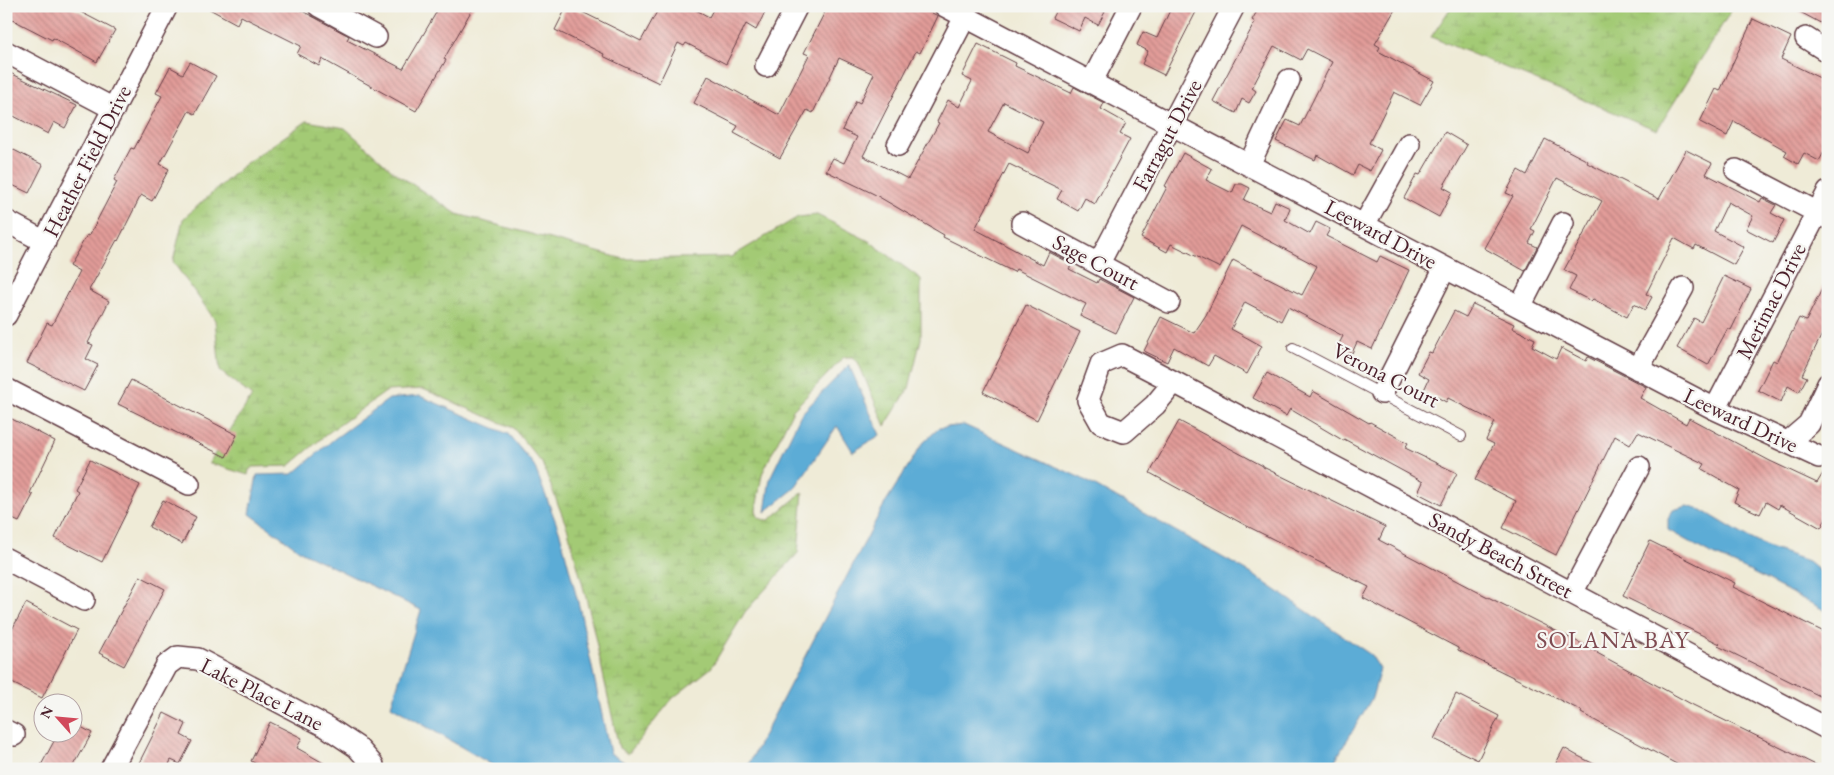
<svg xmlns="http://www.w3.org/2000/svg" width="1834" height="775" font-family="'EB Garamond',serif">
  <defs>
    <pattern id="wetland-marsh" width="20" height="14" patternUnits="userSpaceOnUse" patternTransform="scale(1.25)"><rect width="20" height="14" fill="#a3ca75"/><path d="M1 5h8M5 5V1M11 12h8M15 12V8" fill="none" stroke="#8ead65"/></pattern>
    <pattern id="building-back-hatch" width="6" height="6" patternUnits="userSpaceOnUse" patternTransform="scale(1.25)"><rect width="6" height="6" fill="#e29c99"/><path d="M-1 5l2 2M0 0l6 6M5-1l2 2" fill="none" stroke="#b97f7d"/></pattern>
  </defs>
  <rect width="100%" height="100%" fill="#f6f6f2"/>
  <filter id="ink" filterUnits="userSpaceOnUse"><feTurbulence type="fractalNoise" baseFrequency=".02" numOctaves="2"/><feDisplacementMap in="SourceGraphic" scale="10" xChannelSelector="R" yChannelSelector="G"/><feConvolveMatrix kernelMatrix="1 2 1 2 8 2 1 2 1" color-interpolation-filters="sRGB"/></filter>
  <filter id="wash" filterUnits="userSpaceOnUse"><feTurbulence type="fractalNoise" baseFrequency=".0096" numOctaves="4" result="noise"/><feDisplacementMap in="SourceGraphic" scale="20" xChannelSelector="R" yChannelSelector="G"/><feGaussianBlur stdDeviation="1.12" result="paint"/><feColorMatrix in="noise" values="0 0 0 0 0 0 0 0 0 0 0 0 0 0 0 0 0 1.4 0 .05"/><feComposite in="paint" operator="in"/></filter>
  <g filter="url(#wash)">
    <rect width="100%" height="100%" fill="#efebd7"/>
    <path fill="url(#wetland-marsh)" stroke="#767450" d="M1452 6H1734L1657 130 1431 37Z
      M307 121 345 128 394 172 457 214 624 259 731 257 798 217 817 215 869 241 921 279V339L909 388 885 426 858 362 852 357H844L793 410 762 474 756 510C757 518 761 520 769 520L803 492 798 553 745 612 711 668 673 698 628 754 619 748 589 609 568 530 542 463 513 428 423 389 387 391 328 433 289 466 253 467 249 470 248 475 209 463 252 396 220 371 215 320 173 262 183 219 245 164Z"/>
    <path fill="#5bacd6" stroke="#526680" d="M849 365 880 435 853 452 837 426 794 489 765 512 770 478 801 414Z
      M420 396 508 434 534 465 560 533 580 610 610 753 635 769H499L391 706 421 610 302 552 250 514 257 475 293 474 334 439 389 399Z
      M964 425 1081 478 1252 574 1371 655 1380 669 1372 698 1330 769H746L885 503 922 444 939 428Z
      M1687 506 1702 510 1747 537 1767 547 1808 561 1828 578V612L1747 570 1707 552 1668 530V519L1673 510Z"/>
    <g id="blocks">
      <path fill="url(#building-back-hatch)" fill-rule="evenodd" d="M6 6H69L115 30 97 62 53 38 52 40 19 23 6 15Z
        M204 6H293L349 36 347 40 403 69 440 6H474L444 59 446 60 416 111 322 59 319 66 297 54 301 46 241 16 237 24Z
        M567 6H570L641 41 660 6H689L709 17 715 6H768L756 30 746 24 726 64 686 43 684 46 678 43 659 83 603 56 604 54 555 30Z
        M828 6H918L938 16 920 53 916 51 863 156 908 179 939 123 937 122 948 100 959 107 972 81 962 76 978 44 1016 63 1015 66 1071 93 1074 87 1104 103 1101 109 1126 123 1120 134 1130 139 1095 204 1085 198 1078 211 1057 199 1062 190 1009 164 975 229 1043 265 1049 252 1072 264 1069 269 1097 283 1099 279 1134 297 1116 333 1080 316 1086 304 1016 269 1014 272 943 237 944 235 874 194 826 171 833 158 844 163 857 137 842 130 856 101 860 103 874 74 839 58 813 113 807 110 780 158 734 133 738 126 694 103 708 76 779 115 809 55 804 53ZM1004 102 1043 122 1028 153 988 132Z
        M1058 6H1092L1105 12 1098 25 1085 18 1079 31 1052 18Z
        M1172 6H1199L1164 75 1142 64 1148 51 1137 45 1143 32 1157 38Z
        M1260 6H1397L1375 44 1380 47 1378 51 1434 81 1420 105 1394 92 1369 143 1381 150 1370 171 1358 165 1353 175 1317 155 1315 160 1276 141 1287 120 1300 126 1332 62 1307 49 1301 60 1274 46 1252 88 1256 91 1249 103 1242 99 1236 113 1213 101 1255 22 1252 20Z
        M1789 6H1828V27Z
        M1753 19 1791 37 1781 59 1828 82V145L1819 161 1804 153 1798 164 1784 156 1787 151 1734 121 1727 136 1700 122 1716 89 1720 91Z
        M190 62 216 76 195 114 189 111 160 164 169 169 152 201 141 195 118 241 117 240 89 290 109 301 88 343 93 345 86 359 98 365 84 391 27 363 47 323 52 325 79 272 69 266 87 235 89 236 117 182 114 180 131 148 134 149 162 96 156 93 170 67 183 74Z
        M6 71 77 105 65 128 54 122 48 134 6 112Z
        M1445 132 1467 145 1443 187 1452 192 1439 217 1404 198 1417 174 1420 175Z
        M1545 139 1588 161 1587 163 1659 199 1686 150 1712 163 1706 174 1760 202 1762 198 1776 205 1771 213 1784 220 1773 243 1746 229 1753 216 1728 202 1714 231 1744 247 1734 265 1696 245 1694 249 1674 238 1646 294 1652 297 1645 310 1634 304 1627 317 1593 299 1591 301 1569 290 1576 276 1564 270 1602 201 1557 178 1531 229 1535 231 1529 243 1537 247 1525 271 1484 248 1513 196 1506 193 1518 170 1527 175Z
        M10 148 43 165 29 193 6 182V156Z
        M1183 153 1212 169 1206 180 1232 193 1236 184H1242L1250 188 1244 200 1270 212 1275 201 1290 208 1285 220 1310 234 1316 222 1330 229 1326 236 1377 262 1380 256 1409 270 1372 349 1357 342 1352 353 1338 346 1343 336 1288 307 1281 321 1245 302 1231 329 1262 346 1247 374 1214 356 1208 366 1174 347 1167 362 1144 351 1161 317 1194 333 1206 315 1233 260 1302 295 1317 266 1241 226 1220 268 1171 244 1167 252 1141 238 1167 187 1165 186Z
        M1724 276 1751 289 1731 330 1728 328 1708 365 1677 348 1694 318 1701 322Z
        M1828 277V322L1802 375 1807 377 1799 392 1788 386 1781 402 1758 390 1773 360 1777 362 1799 318 1806 321Z
        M1473 304 1514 324 1512 328 1535 339 1532 346 1556 359 1561 348 1586 361 1588 357 1646 387 1640 398 1686 424 1689 418 1770 461 1817 483 1828 465V515L1821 528 1780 505 1778 509 1766 502 1760 514 1734 502 1739 490 1702 469 1705 464 1638 432 1630 445 1615 436 1556 555 1503 528 1516 501 1475 480 1494 444 1486 440 1495 422 1448 398 1446 402 1424 390 1429 379 1418 373 1429 352 1432 353 1454 311 1466 317Z
        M1026 305 1080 332 1037 420 983 392Z
        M1267 373 1310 397 1313 391 1369 423 1370 422 1408 443 1405 448 1457 473 1441 505 1418 493 1423 482 1344 439V441L1290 409 1286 416 1253 398Z
        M131 380 237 435 226 457 118 404Z
        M6 416 55 441 30 493 33 495 19 522 6 516Z
        M1179 421 1263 466V467L1385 527 1379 540 1474 590 1598 652 1597 653 1693 705 1824 769H1686L1581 713 1582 711 1458 650V648L1363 598 1369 587 1245 525 1150 473Z
        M90 460 140 485 102 562 55 538 78 491 75 489Z
        M163 500 196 517 182 544 149 527Z
        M1650 541 1735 583 1733 587 1828 634V700L1718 646 1720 644 1623 596Z
        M140 576 165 589 124 666 99 653Z
        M26 603 77 630 42 698 6 680V641Z
        M1456 694 1499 716 1478 760 1434 739Z
        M164 713 186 724 181 735 192 741 180 764 171 760 167 769H136Z
        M72 722 92 733 72 769H39L59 732H72Z
        M270 722 302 738 297 748 334 769H266L251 761Z
        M1564 748 1576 755 1604 769H1553Z"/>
    </g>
  </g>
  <g filter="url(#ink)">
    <use href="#blocks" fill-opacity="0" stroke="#633e45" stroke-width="1"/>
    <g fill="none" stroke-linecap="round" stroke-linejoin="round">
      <g stroke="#633e45" stroke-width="12">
        <path id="lane" d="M1293 348 1461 436"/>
      </g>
      <g stroke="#633e45" stroke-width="24">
        <path id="street" d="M319 6 376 37
          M945 6 1715 409 1819 457
          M1806 38 1828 52
          M6 52 114 109
          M766 66 797 6
          M1091 83 1131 6
          M898 145 965 17
          M1249 165 1289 80
          M1736 170 1828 218
          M6 221 45 242
          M1022 223 1169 302
          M1364 225 1409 144
          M1099 263 1234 6
          M1520 307 1563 223
          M6 315 167 6
          M1638 369 1683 288
          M1174 382 1155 405 1124 432 1101 423 1088 400 1101 364 1122 355 1174 382 1828 729
          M6 389 189 484
          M1382 393 1445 268
          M1715 409 1828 192
          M1788 442 1809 424 1828 384
          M6 559 84 600
          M1572 593 1639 467
          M6 731 14 735
          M111 769 167 665 178 657 198 659 327 727 357 747 373 765"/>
      </g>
      <use href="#lane" stroke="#fff" stroke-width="10"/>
      <use href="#street" stroke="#fff" stroke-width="21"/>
    </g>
  </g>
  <g text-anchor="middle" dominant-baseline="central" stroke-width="4.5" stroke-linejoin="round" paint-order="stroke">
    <g font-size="22" fill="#4a1f2b" stroke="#f6f6f2">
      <text transform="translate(1167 135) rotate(-62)">Farragut Drive</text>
      <text transform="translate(87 161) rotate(-63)">Heather Field Drive</text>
      <text transform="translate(1381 234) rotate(28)">Leeward Drive</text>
      <text transform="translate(1096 262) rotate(28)">Sage Court</text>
      <text transform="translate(1771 301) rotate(-63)">Merimac Drive</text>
      <text transform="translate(1386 375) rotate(27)">Verona Court</text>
      <text transform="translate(1741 420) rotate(25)">Leeward Drive</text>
      <text transform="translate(1501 555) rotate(28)">Sandy Beach Street</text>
      <text transform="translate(262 694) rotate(27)">Lake Place Lane</text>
    </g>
    <g font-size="24" letter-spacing="1" fill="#7f4b52" stroke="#f6f6f2">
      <text x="1613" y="639">SOLANA BAY</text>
    </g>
  </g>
  <rect width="1834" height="775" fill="none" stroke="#f6f6f2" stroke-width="25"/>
  <g transform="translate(58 718) rotate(297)"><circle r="24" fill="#f6f6f2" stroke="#b1a0a2"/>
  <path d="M0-4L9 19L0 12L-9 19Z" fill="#d1495b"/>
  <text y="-8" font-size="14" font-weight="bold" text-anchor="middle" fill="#4a1f2b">N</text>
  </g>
</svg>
